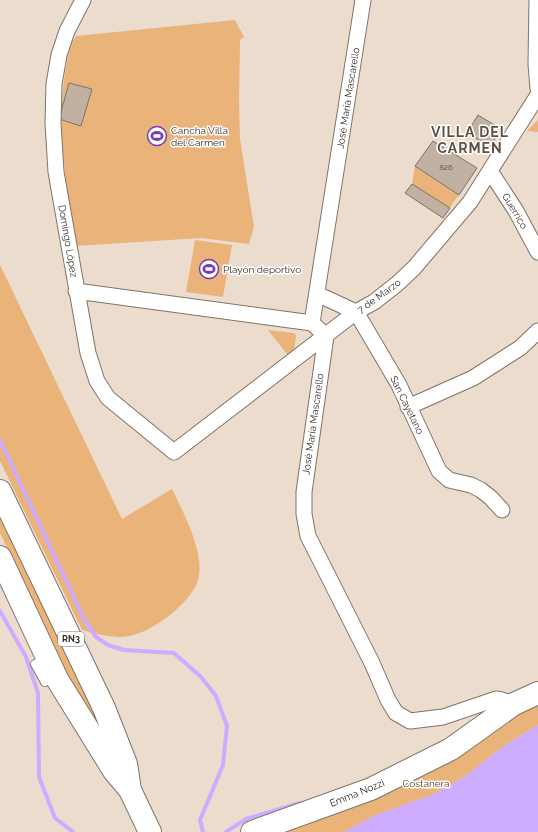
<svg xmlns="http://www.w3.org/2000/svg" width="538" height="832" font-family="Raleway,sans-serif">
  <rect width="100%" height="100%" fill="#ebdccd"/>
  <path fill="#e9b379" d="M235 20 244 37 240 40 239 101 240 139 254 227 249 244 201 238 75 246C67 190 56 131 65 73 68 58 68 50 76 36Z
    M538 120V132L527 131Z
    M433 141 477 168 443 218 405 193 412 184 415 166Z
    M195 240 232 245 223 297 186 292Z
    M0 265 122 519 172 489C183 512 203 549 199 575 196 600 154 631 130 636 114 639 98 634 82 630L0 461Z
    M268 330 294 333 296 335 294 353 290 358Z
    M0 511 100 720 94 723 88 717 0 533Z
    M538 699V725L505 745 464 777 432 795 376 815 344 832H280Z"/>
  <path fill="#cdabfe" d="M538 725V832H344L376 815 432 795 464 777 505 745Z"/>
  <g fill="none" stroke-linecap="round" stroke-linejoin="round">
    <path stroke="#cdabfe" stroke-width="4" d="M0 440 85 621 96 637 108 645 124 650 174 653 201 677 216 696 227 726 223 765 200 820 203 832
      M0 611 26 657 38 693 39 777 55 818 73 832
      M226 832 246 819 300 803"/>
  </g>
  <path fill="#c0b1a2" stroke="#7f7264" d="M69 83 92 89 81 126 59 119Z
    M478 115 501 129 490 147 467 133Z
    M433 141 477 168 459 195 415 166Z
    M412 184 450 208 443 218 405 193Z"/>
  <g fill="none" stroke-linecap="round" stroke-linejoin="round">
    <g stroke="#817366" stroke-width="10">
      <path id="lane" d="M45 682 35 664 47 659"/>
    </g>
    <g stroke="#817366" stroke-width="17">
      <path id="street" d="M83 0 67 31 59 55 54 84 53 123 56 172 88 353 97 381 108 398 174 452 356 312 374 302 397 284 414 268 470 202 538 95
        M363 0 312 323 326 336 304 492V514L308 536 372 663 388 700 396 713 410 721 443 717 496 699 502 700 514 704
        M537 0 536 64 538 89
        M490 171 516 211 538 252
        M76 291 312 323
        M317 294 356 312 399 385 439 471 449 480 471 485 481 490 491 498 502 510
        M408 407 473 378 520 348 538 331"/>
    </g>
    <g stroke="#817366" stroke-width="24">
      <path id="secondary" d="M252 832 371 789 451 749 514 704 538 693"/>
    </g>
    <g stroke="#817366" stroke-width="24">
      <path id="highway" d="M0 491 104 708 126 764 130 790
        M0 557 57 679 114 771 130 790 150 832"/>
    </g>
    <use href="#lane" stroke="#fff" stroke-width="8"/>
    <use href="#street" stroke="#fff" stroke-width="15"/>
    <use href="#secondary" stroke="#fff" stroke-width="22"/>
    <use href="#highway" stroke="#fff" stroke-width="22"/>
  </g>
  <defs>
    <g id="stadium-ring" transform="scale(1)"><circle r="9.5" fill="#fff" stroke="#763db3" stroke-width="1.5"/><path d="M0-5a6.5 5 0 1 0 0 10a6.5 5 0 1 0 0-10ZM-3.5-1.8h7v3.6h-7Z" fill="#763db3"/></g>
  </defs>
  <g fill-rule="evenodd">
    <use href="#stadium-ring" x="157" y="136"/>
    <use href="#stadium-ring" x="209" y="269"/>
  </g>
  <g text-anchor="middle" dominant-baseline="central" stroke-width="3" stroke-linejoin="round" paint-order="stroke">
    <g font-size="8" fill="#564e46">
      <text x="446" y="167">826</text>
    </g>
    <rect fill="#fff" stroke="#706c68" stroke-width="1" x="58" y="632" width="26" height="14" rx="3"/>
    <g font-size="9" font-weight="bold" fill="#332d28">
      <text x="71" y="639">RN3</text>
    </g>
    <g font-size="10" fill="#332d28" stroke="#fff">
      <text transform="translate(348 98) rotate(-81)">José María Mascarello</text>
      <text transform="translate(515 211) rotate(59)">Guerrico</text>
      <text transform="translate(68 241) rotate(80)">Domingo López</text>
      <text transform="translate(379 296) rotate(-36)">7 de Marzo</text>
      <text transform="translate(407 405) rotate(64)">San Cayetano</text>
      <text transform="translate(313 424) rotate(-82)">José María Mascarello</text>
      <text transform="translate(357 793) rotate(-22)">Emma Nozzi</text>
    </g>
    <g font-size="10" fill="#332d28" stroke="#fff" text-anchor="start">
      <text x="171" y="130">Cancha Villa<tspan x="171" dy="12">del Carmen</tspan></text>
      <text x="223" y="269">Playón deportivo</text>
    </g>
    <g font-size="10" fill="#563b1c" stroke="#fff">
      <text x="426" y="783">Costanera</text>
    </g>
    <g font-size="14" font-weight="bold" letter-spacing="1" fill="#5e5144" stroke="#fff">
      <text x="470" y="132">VILLA DEL<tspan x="470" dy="16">CARMEN</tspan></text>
    </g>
  </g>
</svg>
